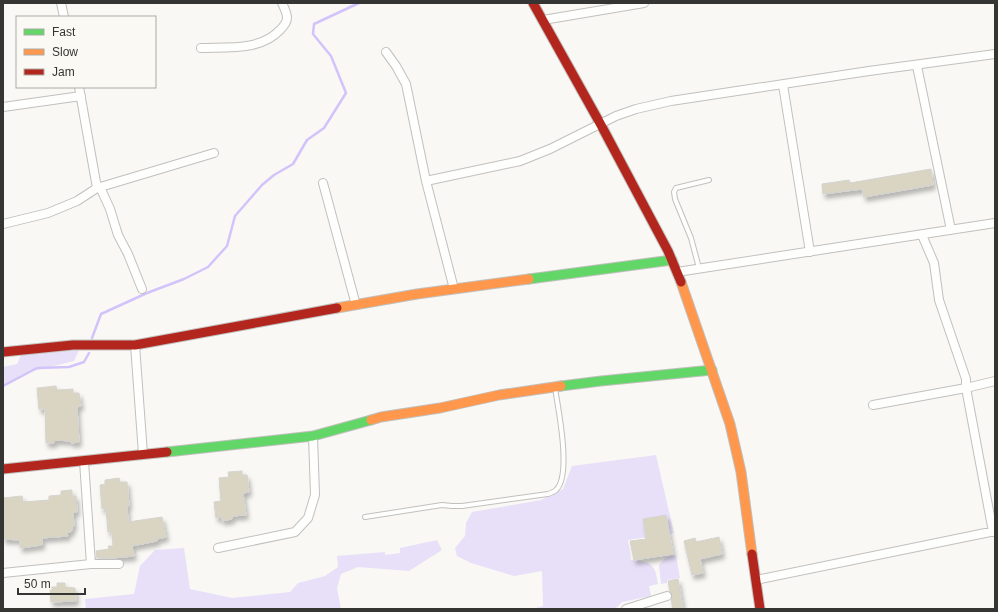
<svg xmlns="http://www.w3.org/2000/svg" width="998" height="612" font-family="Arial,sans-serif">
  <defs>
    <filter id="shadow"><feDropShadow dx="2.5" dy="4.5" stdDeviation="2" flood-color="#0004"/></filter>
  </defs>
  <rect width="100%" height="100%" fill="#f9f8f4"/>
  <path fill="#e7e0f8" d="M79 350 74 361 33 371 3 387V367L17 364 21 355Z
    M656 455 674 533 628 540 631 560C651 562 655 563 658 584L649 586 651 596 622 602 615 609H532L543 606 542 571 514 576 471 563 457 556 455 548 465 536 466 523 472 512 541 500 563 489 572 466Z
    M437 540 442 550 409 571 358 567 341 574 337 588 341 609H86L85 599 134 594 140 566 155 550 184 548 190 589 232 598 290 592 298 583 325 576 338 567 337 556 385 552V555L400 553V548Z
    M676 555 680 578 667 580V583L661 584 659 565 666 557Z"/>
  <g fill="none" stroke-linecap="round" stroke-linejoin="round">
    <path stroke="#d2c4fa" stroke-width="2.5" d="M92 338 101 314 147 293 184 279 208 267 227 246 235 216 262 185 274 175 293 164 307 140 324 128 346 93 331 56 313 34 314 24 359 3
      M3 386 37 368 69 367 84 362 89 353"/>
  </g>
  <path fill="#dad5c2" stroke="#d4d3d0" filter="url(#shadow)" d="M931 169 933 185 864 197 862 189 823 194 822 184 849 180 850 183Z
    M56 386 57 390 73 389V393H79L81 406 77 407 79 442 71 443V441L55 440 54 443H46L45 409H39L37 388Z
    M242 471V475H247L249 492 243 493 246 515 232 516V519L222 521V517L216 518 214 502 221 501 219 478 229 477 228 472Z
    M119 478 120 482H127L129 506H127L128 522 162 517 166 537 157 539V541L132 546 134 556 113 558H97L96 551 109 549 108 546H113L112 531 108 532 106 508 102 509 100 485 105 484V480Z
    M72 490V496H76L77 512H73L74 526 72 527V531L67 533 68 536 42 538V545L20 548V540L3 539V498L22 496 23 502 49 500V496L61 495V491Z
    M666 515 673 554 634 560 630 541 646 539 643 519Z
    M719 537 722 554 700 559 703 573 692 575 684 541 695 538 696 542Z
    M678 579 683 609H673L671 599 672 595 670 592 668 581Z
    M57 583H65V587L75 588 76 601 51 602 50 587H57Z"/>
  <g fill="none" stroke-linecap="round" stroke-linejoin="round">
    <g stroke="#c1c0be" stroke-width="6">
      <path id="lane" d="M699 268 691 238 675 199 674 192 676 188 709 180
        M365 517 442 505 452 506H462L548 494C551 493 554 492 556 490 572 475 558 408 555 388"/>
    </g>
    <g stroke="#c1c0be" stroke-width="10">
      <path id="street" d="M61 3 64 17
        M543 20 644 3
        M201 48C228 47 260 51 280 30 283 27 287 23 287 18 287 13 284 7 282 3
        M386 52 396 66 406 84 426 181 454 289
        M917 66 951 230
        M783 85 810 252
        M79 87 97 188
        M3 107 81 96
        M426 181 520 161 550 149 616 116 636 109 671 101 869 71 995 54
        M323 183 356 305
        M100 187 110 209 118 235 128 254 142 289
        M3 224 48 213 77 201 97 188 214 153
        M922 235 934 263 939 300 966 379V388L993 532
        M677 272 995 223
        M135 345 143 454
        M873 405 966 388 995 381
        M84 461 91 564
        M218 548 295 532 308 518 315 495 313 436
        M3 573 91 564H119
        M756 580 995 531
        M626 609 667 596"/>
    </g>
    <g stroke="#c1c0be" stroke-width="11">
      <path id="fast" d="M529 279 672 260
        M561 386 601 381 712 370
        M167 452 313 436 371 420"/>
    </g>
    <g stroke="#c1c0be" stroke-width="11">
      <path id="slow" d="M681 282 730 424 741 472 752 554
        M337 308 417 294 529 279
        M371 420 381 417 440 408 499 395 561 386"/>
    </g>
    <g stroke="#c1c0be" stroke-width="11">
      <path id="jam" d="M533 3 601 125 668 251 681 282
        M3 352 73 345H135L337 308
        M3 469 167 452
        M752 554 760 609"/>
    </g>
    <use href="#lane" stroke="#fefefd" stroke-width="4"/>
    <use href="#street" stroke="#fefefd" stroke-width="8"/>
    <use href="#fast" stroke="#63d668" stroke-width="9"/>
    <use href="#slow" stroke="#ff974d" stroke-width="9"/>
    <use href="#jam" stroke="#b3261e" stroke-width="9"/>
  </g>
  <rect width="998" height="612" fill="none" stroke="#353533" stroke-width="8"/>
  <rect x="16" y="16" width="140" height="72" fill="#faf9f3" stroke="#ababa6"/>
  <rect x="24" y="29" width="20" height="6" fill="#63d668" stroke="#ababa6"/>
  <text x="52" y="36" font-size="12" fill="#353533">Fast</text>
  <rect x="24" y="49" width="20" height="6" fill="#ff974d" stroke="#ababa6"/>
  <text x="52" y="56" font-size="12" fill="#353533">Slow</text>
  <rect x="24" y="69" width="20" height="6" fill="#b3261e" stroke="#ababa6"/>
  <text x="52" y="76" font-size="12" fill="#353533">Jam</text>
  <path d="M18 588v6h67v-6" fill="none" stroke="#353533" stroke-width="2"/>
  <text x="24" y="588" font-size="12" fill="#353533" stroke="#faf9f3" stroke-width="3" paint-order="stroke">50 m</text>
</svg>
